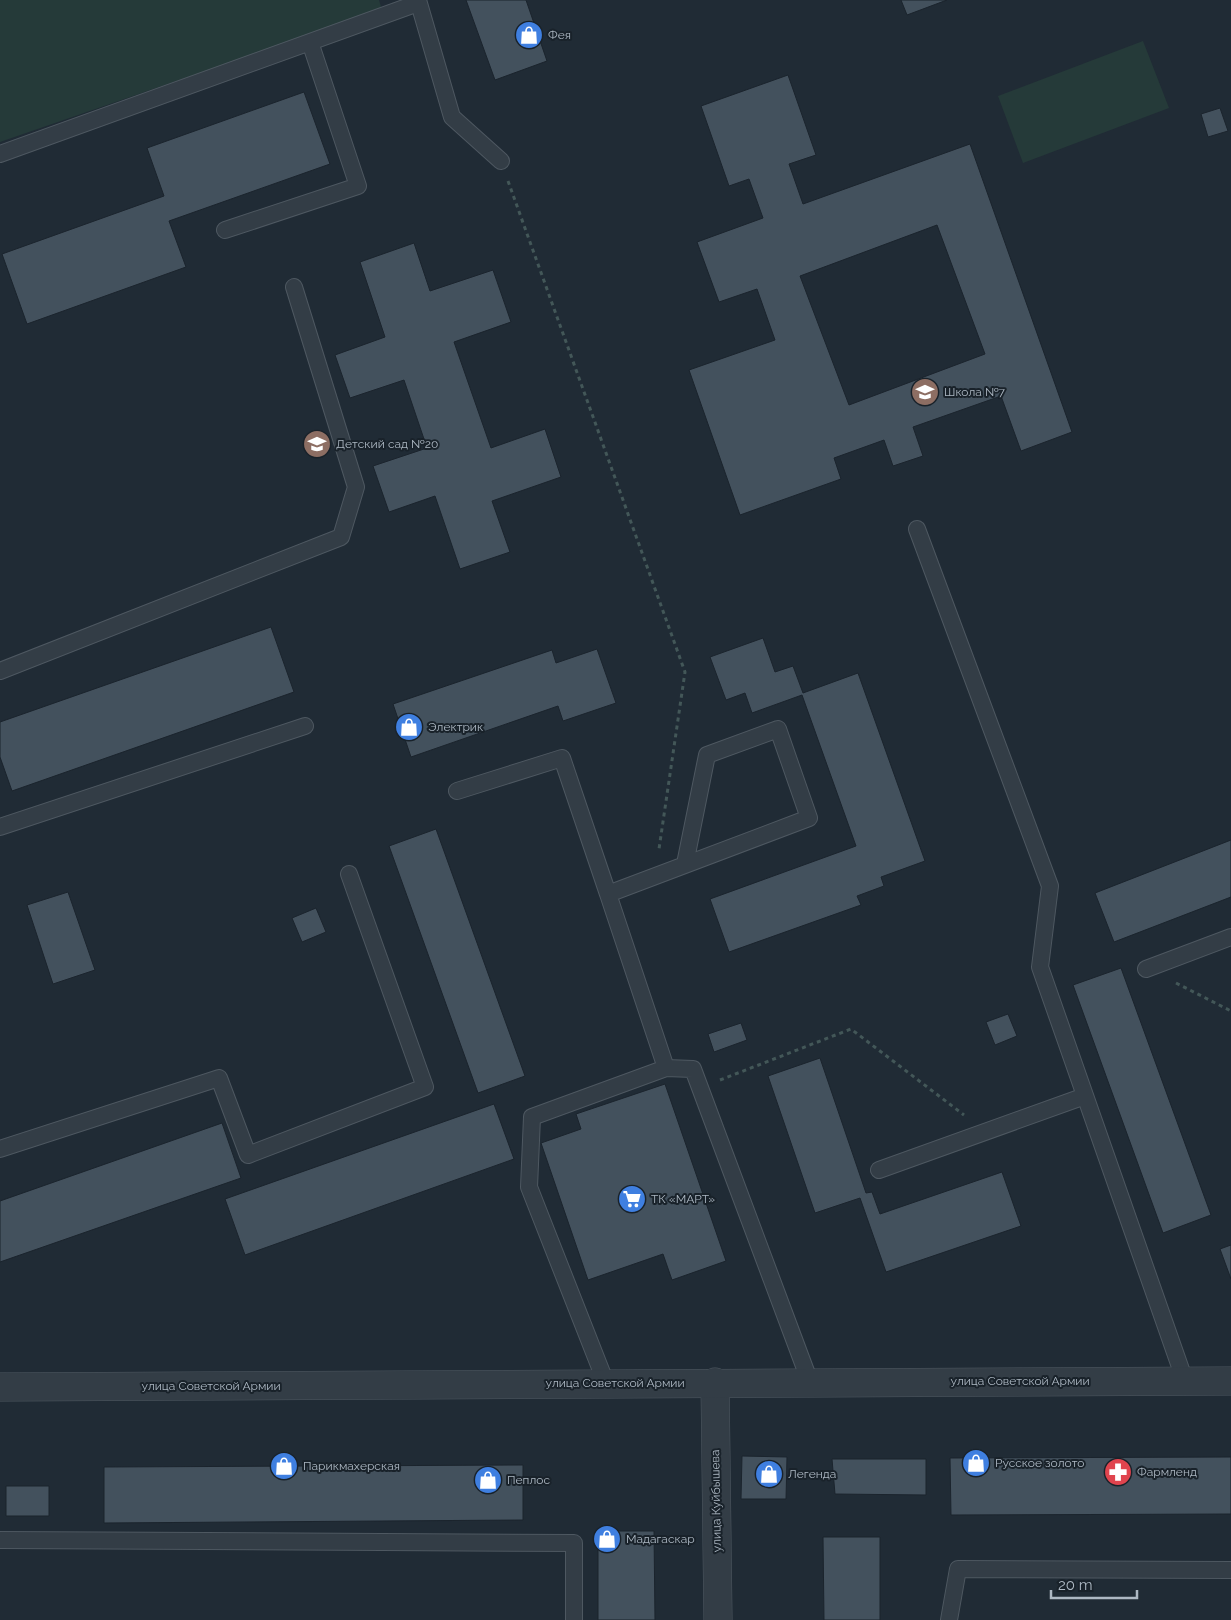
<svg xmlns="http://www.w3.org/2000/svg" width="1231" height="1620" font-family="Raleway,sans-serif">
  <rect width="100%" height="100%" fill="#202b35"/>
  <path fill="#253a39" d="M0 0H379L382 10 0 142Z
    M1143 41 1169 108 1023 163 998 96Z"/>
  <path fill="#43515d" stroke="#1b242d" fill-rule="evenodd" d="M466 0H526L547 61 495 80Z
    M901 0H947L907 15Z
    M788 75 816 155 789 164 803 204 970 144 1072 432 1021 451 1001 396 913 427 923 456 893 466 884 440 834 458 841 479 740 515 689 370 775 340 757 289 719 302 697 242 763 218 749 179 729 186 701 106ZM937 225 985 354 849 405 800 276Z
    M304 92 330 164 169 221 186 267 27 324 2 254 164 196 147 148Z
    M1220 108 1228 131 1208 137 1201 114Z
    M414 243 430 291 493 270 511 322 454 342 491 448 545 429 561 477 492 501 510 552 460 569 435 496 389 512 373 466 427 448 404 380 350 398 335 355 385 337 360 262Z
    M271 627 294 692 12 791 0 757V722Z
    M763 638 775 672 793 666 803 693 858 673 925 861 881 877 884 886 857 896 861 905 729 952 710 899 856 846 802 695 752 713 745 693 726 700 710 657Z
    M597 649 616 703 563 721 558 706 411 757 393 704 552 650 556 663Z
    M436 829 525 1076 478 1093 389 846Z
    M1231 840V897L1114 942 1095 893Z
    M68 892 95 970 53 984 27 905Z
    M316 908 326 932 302 942 292 918Z
    M1121 968 1211 1215 1163 1233 1073 985Z
    M1008 1014 1017 1036 995 1045 986 1022Z
    M741 1023 747 1040 714 1052 708 1034Z
    M820 1058 866 1193 872 1192 880 1214 1002 1172 1021 1226 886 1272 860 1198 815 1213 768 1076Z
    M665 1084 726 1261 672 1280 663 1254 588 1280 541 1143 581 1129 576 1114Z
    M494 1104 514 1159 245 1255 225 1199Z
    M222 1123 241 1178 0 1262V1201Z
    M1231 1245V1279L1220 1249Z
    M742 1456 787 1457 786 1499H741Z
    M1231 1457V1514L951 1515 950 1458Z
    M832 1459H926V1495L835 1494Z
    M523 1465V1520L104 1523V1467Z
    M6 1486H49V1516H6Z
    M598 1531H654L655 1620H598Z
    M823 1537H880V1620H824Z"/>
  <g fill="none" stroke-linecap="round" stroke-linejoin="round">
    <g stroke="#4e5861" stroke-width="18">
      <path id="service" d="M418 0 452 117 501 161
        M0 154 418 3
        M225 230 358 186 310 42
        M917 529 1050 886 1040 967 1185 1381
        M0 671 341 537 356 487 294 287
        M457 791 562 758 608 894
        M0 827 305 726
        M1146 969 1231 937
        M666 1068 693 1069 810 1382
        M0 1149 219 1078 248 1155 425 1087 349 874
        M879 1170 1085 1096
        M606 1383 529 1187 532 1117 666 1068 608 894 809 818 778 729 707 755 685 864
        M0 1540 574 1543V1620
        M949 1620 958 1569 1231 1570"/>
    </g>
    <g stroke="#4e5861" stroke-width="29">
      <path id="minor" d="M715 1382 718 1620"/>
    </g>
    <g stroke="#4e5861" stroke-width="29">
      <path id="tertiary" d="M0 1387 1231 1381"/>
    </g>
    <path stroke="#435758" stroke-width="3" stroke-dasharray="4 4" stroke-linecap="butt" d="M508 181 685 672 659 849
      M1176 983 1231 1011
      M720 1080 851 1029 964 1115"/>
    <use href="#service" stroke="#333d46" stroke-width="16"/>
    <use href="#minor" stroke="#333d46" stroke-width="28"/>
    <use href="#tertiary" stroke="#333d46" stroke-width="28"/>
  </g>
  <defs>
    <g id="shop-disc" transform="scale(1.4375)"><circle r="9.5" fill="#3f7fe0" stroke="#19222a"/><path d="M-5-2.5h2.3a2.7 3.5 0 0 1 5.4 0H5L5.5 6h-11ZM-1.5-2.5h3a1.5 2.3 0 0 0-3 0Z" fill="#fff"/></g>
    <g id="school-disc" transform="scale(1.4375)"><circle r="9.5" fill="#8d6e63" stroke="#19222a"/><path d="M0-5L7-2L0 1L-7-2ZM-4 1L0 2.5L4 1V4Q0 6-4 4Z" fill="#fff"/></g>
    <g id="supermarket-disc" transform="scale(1.4375)"><circle r="9.5" fill="#3f7fe0" stroke="#19222a"/><path d="M-6-5.5h2.5l.6 2H6L4.5 2H-2.5L-4.4-4H-6ZM-1.5 3.2a1.3 1.3 0 1 0 .1 0ZM3 3.2a1.3 1.3 0 1 0 .1 0Z" fill="#fff"/></g>
    <g id="pharmacy-disc" transform="scale(1.4375)"><circle r="9.5" fill="#e0444e" stroke="#19222a"/><path d="M-2-6h4v4h4v4h-4v4h-4v-4h-4v-4h4Z" fill="#fff"/></g>
  </defs>
  <g fill-rule="evenodd">
    <use href="#shop-disc" x="529" y="35"/>
    <use href="#school-disc" x="925" y="392"/>
    <use href="#school-disc" x="317" y="444"/>
    <use href="#shop-disc" x="409" y="727"/>
    <use href="#supermarket-disc" x="632" y="1199"/>
    <use href="#shop-disc" x="976" y="1463"/>
    <use href="#shop-disc" x="284" y="1466"/>
    <use href="#pharmacy-disc" x="1118" y="1472"/>
    <use href="#shop-disc" x="769" y="1474"/>
    <use href="#shop-disc" x="488" y="1480"/>
    <use href="#shop-disc" x="607" y="1539"/>
  </g>
  <g text-anchor="middle" dominant-baseline="central" stroke-width="4" stroke-linejoin="round" paint-order="stroke">
    <g font-size="12" fill="#adb8c3" stroke="#19222a" text-anchor="start">
      <text x="548" y="35">Фея</text>
      <text x="944" y="392">Школа №7</text>
      <text x="336" y="444">Детский сад №20</text>
      <text x="428" y="727">Электрик</text>
      <text x="651" y="1199">ТК «МАРТ»</text>
      <text x="995" y="1463">Русское золото</text>
      <text x="303" y="1466">Парикмахерская</text>
      <text x="1137" y="1472">Фармленд</text>
      <text x="788" y="1474">Легенда</text>
      <text x="507" y="1480">Пеплос</text>
      <text x="626" y="1539">Мадагаскар</text>
    </g>
    <g font-size="12" fill="#adb8c3" stroke="#19222a">
      <text x="1020" y="1381">улица Советской Армии</text>
      <text x="615" y="1383">улица Советской Армии</text>
      <text x="211" y="1386">улица Советской Армии</text>
      <text transform="translate(716 1501) rotate(-91)">улица Куйбышева</text>
    </g>
  </g>
  <path d="M1051 1590v8h86v-8" fill="none" stroke="#adb8c3" stroke-width="2.5"/>
  <text x="1058" y="1590" font-size="15" fill="#adb8c3" stroke="#19222a" stroke-width="4" paint-order="stroke">20 m</text>
</svg>
